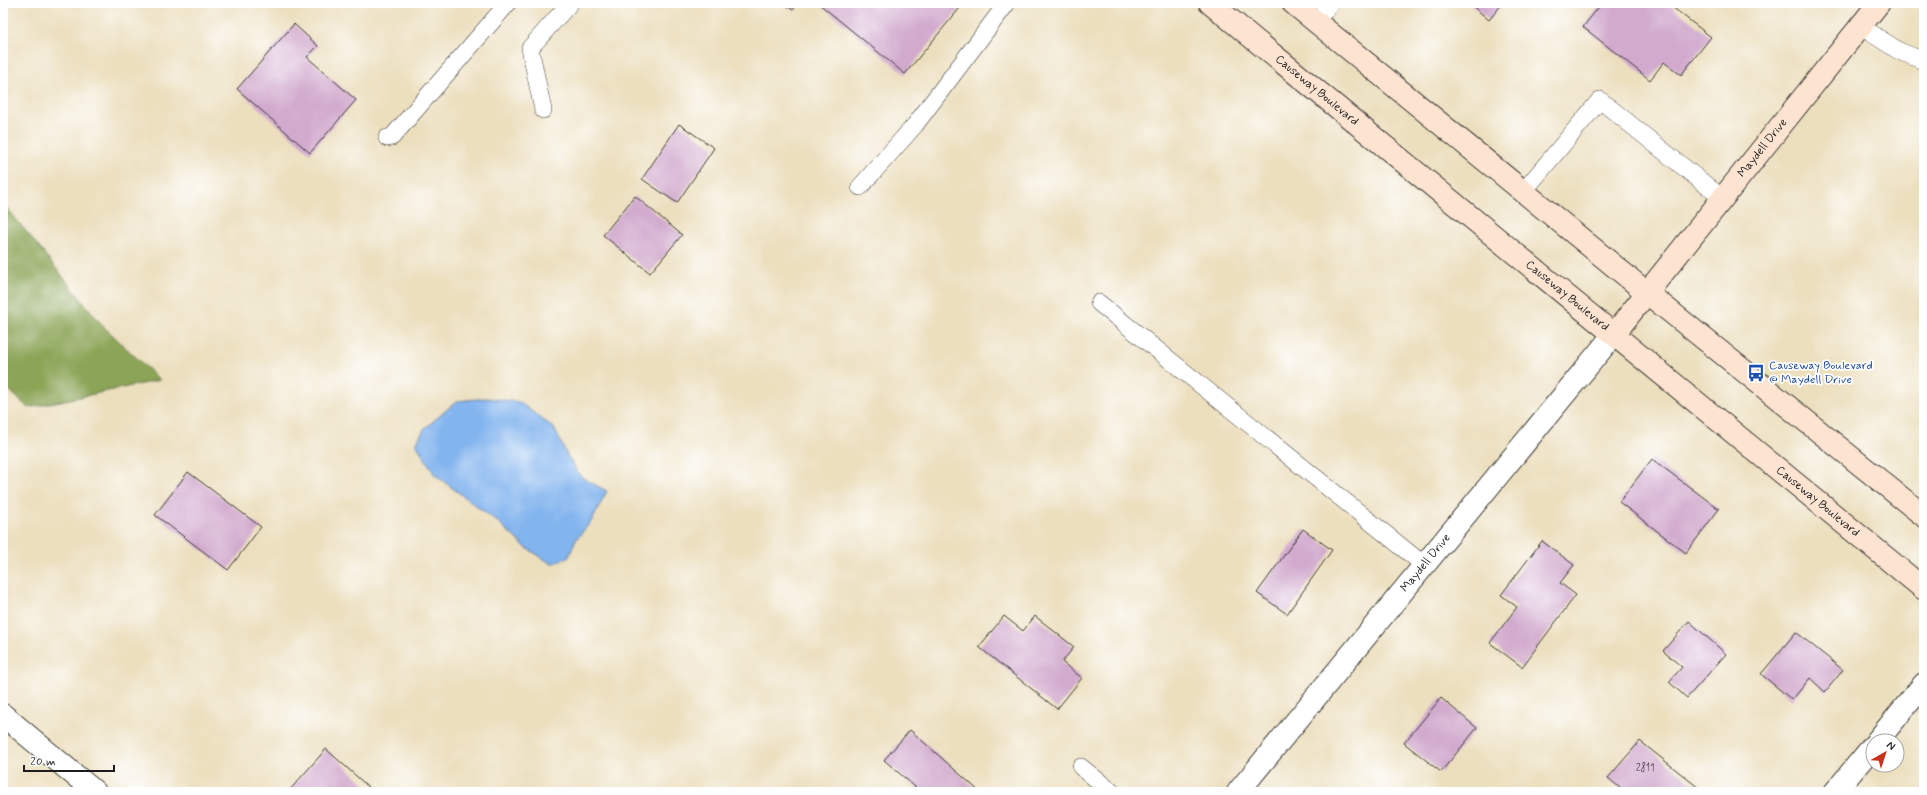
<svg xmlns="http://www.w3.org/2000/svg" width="1927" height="795" font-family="Mynerve,sans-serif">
  <rect width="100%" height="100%" fill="#fff"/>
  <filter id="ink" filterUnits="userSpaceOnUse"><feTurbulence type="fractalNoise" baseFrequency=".025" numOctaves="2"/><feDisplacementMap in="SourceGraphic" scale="8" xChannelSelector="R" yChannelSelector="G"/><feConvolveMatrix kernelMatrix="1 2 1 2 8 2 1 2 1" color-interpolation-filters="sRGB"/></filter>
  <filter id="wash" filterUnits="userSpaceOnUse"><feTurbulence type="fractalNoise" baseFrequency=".012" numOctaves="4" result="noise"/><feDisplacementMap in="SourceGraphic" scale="16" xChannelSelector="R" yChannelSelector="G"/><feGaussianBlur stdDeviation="0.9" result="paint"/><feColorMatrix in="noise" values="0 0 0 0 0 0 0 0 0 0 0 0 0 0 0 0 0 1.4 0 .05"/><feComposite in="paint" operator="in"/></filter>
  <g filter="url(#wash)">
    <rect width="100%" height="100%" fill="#ecdfbe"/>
    <path fill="#8ba456" stroke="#546039" d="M3 203 103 326 160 380 28 408 3 384Z"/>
    <path fill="#82b4ee" stroke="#4f6885" d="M487 398 519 402 554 428 568 457 581 477 607 491 593 519 575 541 569 557 552 564 525 547 499 523 435 475 416 444 424 429 457 401Z"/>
    <g id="blocks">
      <path fill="#d1aace" d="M783 3H799L793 10Z
        M818 3H964L905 74Z
        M1469 3H1503L1489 20Z
        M1602 3H1667L1711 37 1681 75 1664 62 1650 80 1583 27Z
        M294 24 318 46 307 57 356 100 310 153 237 89Z
        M679 124 714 148 677 203 642 179Z
        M635 196 682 235 650 273 603 235Z
        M1652 459 1719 509 1686 553 1619 502Z
        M188 472 261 527 228 570 155 515Z
        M1303 529 1332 550 1287 614 1257 593Z
        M1542 541 1574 565 1560 583 1576 595 1522 667 1490 643 1517 607 1501 595Z
        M1004 616 1023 631 1035 616 1074 647 1062 662 1082 678 1057 709 979 647Z
        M1689 621 1726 654 1687 698 1669 682 1682 667 1663 651Z
        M1796 632 1843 670 1825 692 1810 678 1792 700 1761 674Z
        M1441 698 1477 728 1441 772 1404 743Z
        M910 730 980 792H921L884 760Z
        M1640 741 1700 789 1697 792H1625L1608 778Z
        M326 749 374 792H288Z"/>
    </g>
  </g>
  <g filter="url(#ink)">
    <use href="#blocks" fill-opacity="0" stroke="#3b3934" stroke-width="1"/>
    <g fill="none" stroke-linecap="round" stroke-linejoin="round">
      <g stroke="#3b3934" stroke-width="18">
        <path id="lane" d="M1316 21 1331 3
          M1860 26 1899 51 1924 61
          M543 110 530 48 570 3
          M387 138 392 137 508 3
          M860 187 915 125 1007 3
          M1523 192 1600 100 1722 198
          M1099 303 1424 565
          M1081 767 1112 792"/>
      </g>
      <g stroke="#3b3934" stroke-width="24">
        <g id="street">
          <path d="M3 715 95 792"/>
          <path d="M1877 741 1924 684"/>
          <path id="s1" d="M1238 792 1614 334"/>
          <path d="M1835 792 1873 746"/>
        </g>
      </g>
      <g stroke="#3b3934" stroke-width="24">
        <g id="secondary">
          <path id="s2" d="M1210 3 1924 589"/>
          <path d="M1293 3 1646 292 1924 516"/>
          <path id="s3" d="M1614 334 1879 3"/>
        </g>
      </g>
      <use href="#lane" stroke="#fff" stroke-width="17"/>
      <use href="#street" stroke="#fff" stroke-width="22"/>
      <use href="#secondary" stroke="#fde4d1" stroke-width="22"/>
    </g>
  </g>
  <defs>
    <g id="bus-bare" transform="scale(1.38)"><path d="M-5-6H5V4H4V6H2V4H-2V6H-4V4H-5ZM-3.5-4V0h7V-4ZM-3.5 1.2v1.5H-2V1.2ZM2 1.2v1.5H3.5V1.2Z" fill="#1a4fb4" stroke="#fff" stroke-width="2.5" paint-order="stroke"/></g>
  </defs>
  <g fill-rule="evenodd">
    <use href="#bus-bare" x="1756" y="373"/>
  </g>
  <g text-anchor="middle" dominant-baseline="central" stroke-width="3.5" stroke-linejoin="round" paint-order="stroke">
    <g font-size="10" fill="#494048">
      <text x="1645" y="768">2811</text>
    </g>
    <g font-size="12" fill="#1c1c1c" stroke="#fff">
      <text stroke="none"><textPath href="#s2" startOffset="138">Causeway Boulevard</textPath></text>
      <text stroke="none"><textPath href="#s3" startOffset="238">Maydell Drive</textPath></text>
      <text stroke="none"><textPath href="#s2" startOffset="462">Causeway Boulevard</textPath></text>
      <text stroke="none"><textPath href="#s2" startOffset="786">Causeway Boulevard</textPath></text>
      <text stroke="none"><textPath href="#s1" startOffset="296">Maydell Drive</textPath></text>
    </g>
    <g font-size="12" fill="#164399" stroke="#fff" text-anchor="start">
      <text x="1769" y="366">Causeway Boulevard<tspan x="1769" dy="14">@ Maydell Drive</tspan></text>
    </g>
  </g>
  <rect width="1927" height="795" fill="none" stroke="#fff" stroke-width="16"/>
  <g transform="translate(1885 753) rotate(39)"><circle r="19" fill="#ffffff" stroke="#a4a4a4"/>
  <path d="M0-3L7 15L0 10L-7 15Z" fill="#c8321e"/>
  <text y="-6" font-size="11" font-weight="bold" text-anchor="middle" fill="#1c1c1c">N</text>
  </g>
  <path d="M24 765v6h90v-6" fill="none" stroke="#1c1c1c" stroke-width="2"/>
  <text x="30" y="765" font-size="12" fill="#1c1c1c" stroke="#ffffff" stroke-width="3" paint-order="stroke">20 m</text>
</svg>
